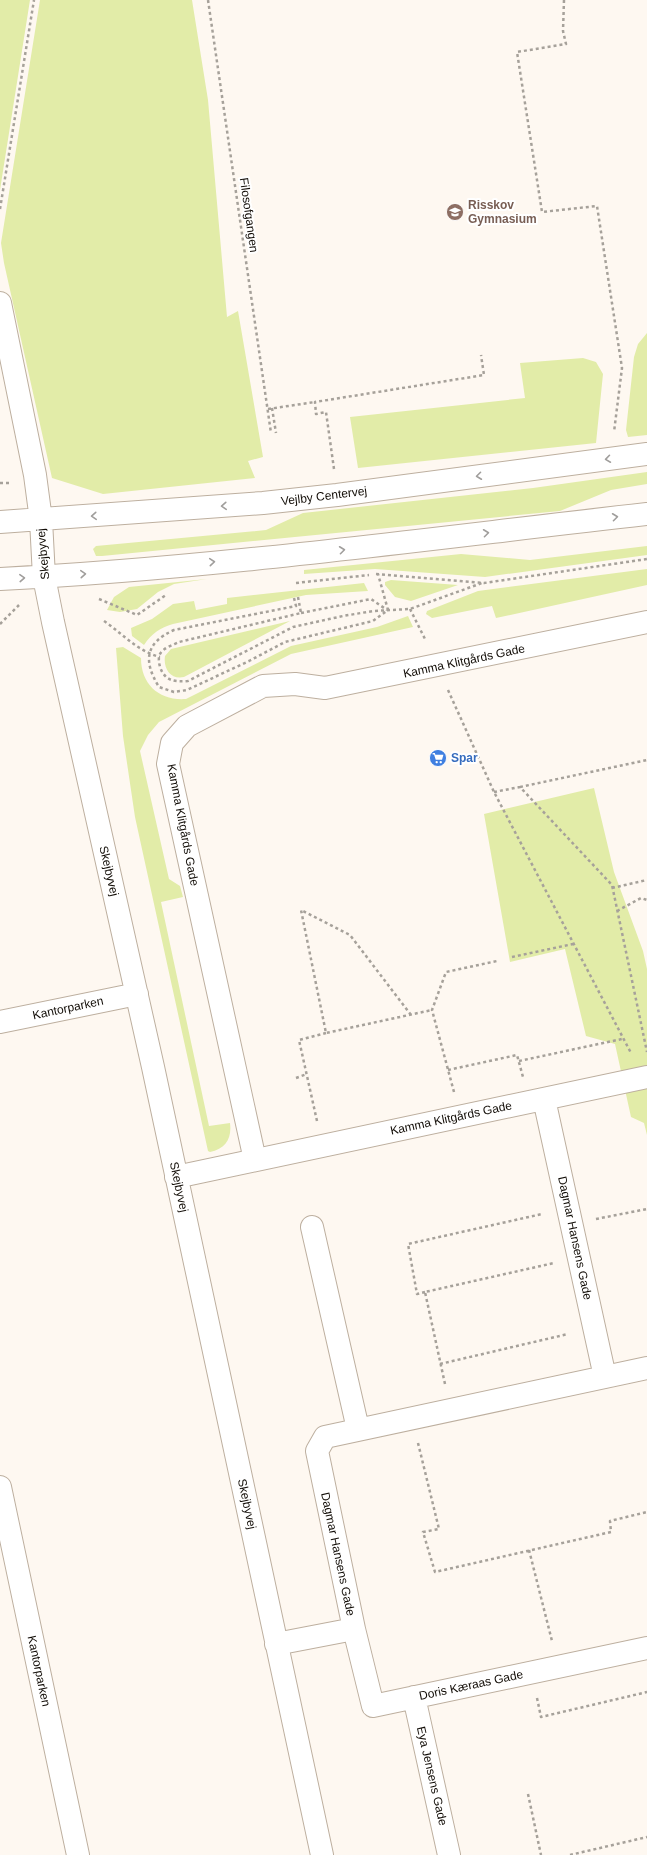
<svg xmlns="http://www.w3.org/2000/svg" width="647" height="1855" font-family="Helvetica,sans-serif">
  <rect width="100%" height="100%" fill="#fef8f1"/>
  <path fill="#e2eca8" d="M0 0H30L0 190Z
    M40 0H192L208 100 227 317 238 311 263 457 248 461 255 478 103 494 52 478 4 263 1 243Z
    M647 333V435L628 437 626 430 634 357 638 344Z
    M583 358 596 362 603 374 596 443 358 468 350 417 525 398 520 363Z
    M647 472V484L611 490 560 511 102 556H96L93 549 96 546 266 530 303 513 533 488Z
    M647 546V555L485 577 375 569 304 574V570L461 554 530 560Z
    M647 569V585L496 618 492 606 432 618 426 614 427 611 478 591Z
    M207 579 174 584 158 592 137 609 120 612 107 610 114 597 129 587Z
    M391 580 458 585 411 601 395 597 385 585V582Z
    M364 583 368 591 306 595 173 624C160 628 152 633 144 645L132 636 131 628 152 619 173 604 194 601 196 610 227 604V598Z
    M408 616 413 627 291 654 159 722 148 735 140 751 169 879 180 886 183 897 161 902 209 1126 230 1123C232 1138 226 1149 210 1152L208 1151 135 817 123 736 116 648 123 647 141 658C141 685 160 701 186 699L291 646 377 627Z
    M290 621 184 677C171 680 163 669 165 656L171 649Z
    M594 788 614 872 643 951 647 969V1135L644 1123 631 1117 615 1044 586 1036 565 949 510 962 484 814Z"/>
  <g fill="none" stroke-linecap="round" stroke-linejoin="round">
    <g stroke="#bdaf9f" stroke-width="24">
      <path id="minor" d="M0 303 35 475 41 520 44 577 53 622 153 1067 322 1855
        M0 522 263 503 337 495 647 454
        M0 579C217 568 432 538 647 514
        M0 1022 137 994
        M544 1099 605 1377
        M255 1160 168 764 172 743 187 726 263 686 295 684 325 688 647 622
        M176 1177 647 1077
        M312 1227 358 1429
        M0 1487 78 1855
        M354 1629 373 1706 647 1648
        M276 1644 354 1629 317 1451 325 1437 647 1368
        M414 1697 449 1855"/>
    </g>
    <path stroke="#a6a19a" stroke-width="2.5" stroke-dasharray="3 3" stroke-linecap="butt" d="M208 0 271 433
      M564 0 563 31 566 44 517 52 542 212 597 206 622 368 614 432
      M0 209 34 0
      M272 408 276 433
      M268 409 315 402
      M334 469 326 412 316 414 315 402 484 375 481 355
      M0 483H9
      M376 574 484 583 647 559
      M296 583 369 575
      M298 597 301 613 179 642C173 645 163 648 160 654 158 658 159 663 160 667 165 681 174 682 188 681L293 627 343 616 373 611 410 609 482 583
      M294 598 296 606 174 630C145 643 143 661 159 687L174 692 187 690 249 661 285 642 373 621 388 610 378 574
      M99 599 137 615 166 595
      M410 609 426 641
      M301 613 371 599 387 610
      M104 621C123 634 137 651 160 657
      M0 624 19 605
      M448 690 494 792 631 1053
      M520 787 647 760
      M494 792 520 787 612 885 647 1052
      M612 888 647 880
      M617 911 641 898 647 900
      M512 957 573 944
      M411 1015 350 935 301 910 326 1033 432 1010
      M519 1061 622 1039
      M448 1070 517 1055 523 1077
      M296 1078 307 1074
      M454 1092 432 1010 446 972 497 961
      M317 1121 299 1040 326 1033
      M596 1219 647 1209
      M425 1292 417 1294 408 1244 542 1214
      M440 1364 568 1334
      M445 1384 425 1292 554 1263
      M418 1443 439 1529 423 1532 435 1572 611 1532 610 1521 647 1512
      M529 1550 552 1641
      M537 1698 541 1717 647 1692
      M528 1794 541 1855
      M570 1855 647 1837"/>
    <use href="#minor" stroke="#fff" stroke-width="22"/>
  </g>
  <defs><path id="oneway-chevron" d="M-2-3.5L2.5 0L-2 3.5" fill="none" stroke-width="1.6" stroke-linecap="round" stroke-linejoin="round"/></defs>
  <g stroke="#a09e9c">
    <use href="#oneway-chevron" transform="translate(608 459) rotate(172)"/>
    <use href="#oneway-chevron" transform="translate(479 476) rotate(173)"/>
    <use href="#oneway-chevron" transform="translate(224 506) rotate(176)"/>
    <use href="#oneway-chevron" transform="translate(94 516) rotate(176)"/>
    <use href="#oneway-chevron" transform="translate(615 517) rotate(-7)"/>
    <use href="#oneway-chevron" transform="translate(486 533) rotate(-7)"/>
    <use href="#oneway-chevron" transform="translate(342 550) rotate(-7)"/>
    <use href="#oneway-chevron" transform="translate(212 562) rotate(-5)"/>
    <use href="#oneway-chevron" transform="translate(83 574) rotate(-4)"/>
    <use href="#oneway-chevron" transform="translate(22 578) rotate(-3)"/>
  </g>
  <defs>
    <g id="school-disc" transform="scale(0.9)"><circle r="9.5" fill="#8d6e63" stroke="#fff"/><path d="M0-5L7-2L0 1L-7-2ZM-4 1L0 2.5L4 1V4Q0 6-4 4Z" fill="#fff"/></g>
    <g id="supermarket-disc" transform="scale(0.9)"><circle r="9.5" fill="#3f7fe0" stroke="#fff"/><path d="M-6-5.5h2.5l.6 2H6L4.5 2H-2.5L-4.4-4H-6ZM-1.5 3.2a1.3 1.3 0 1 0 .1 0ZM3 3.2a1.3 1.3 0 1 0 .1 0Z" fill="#fff"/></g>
  </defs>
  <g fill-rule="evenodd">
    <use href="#school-disc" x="455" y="212"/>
    <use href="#supermarket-disc" x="438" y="758"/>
  </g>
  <g text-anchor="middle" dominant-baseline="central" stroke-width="4" stroke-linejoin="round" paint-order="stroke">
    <g font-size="12" font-weight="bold" fill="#785e54" stroke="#fff" text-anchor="start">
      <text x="468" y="205">Risskov<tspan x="468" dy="14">Gymnasium</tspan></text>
    </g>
    <g font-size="12" fill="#120d07" stroke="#fff">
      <text transform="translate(249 215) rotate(82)">Filosofgangen</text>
      <text transform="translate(324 496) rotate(-7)">Vejlby Centervej</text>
      <text transform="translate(43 554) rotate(-95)">Skejbyvej</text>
      <text transform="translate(464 661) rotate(-12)">Kamma Klitgårds Gade</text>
      <text transform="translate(183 825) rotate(79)">Kamma Klitgårds Gade</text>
      <text transform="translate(109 871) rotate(77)">Skejbyvej</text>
      <text transform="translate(68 1008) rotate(-12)">Kantorparken</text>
      <text transform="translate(451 1118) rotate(-12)">Kamma Klitgårds Gade</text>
      <text transform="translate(179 1187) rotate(78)">Skejbyvej</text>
      <text transform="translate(575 1238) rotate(78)">Dagmar Hansens Gade</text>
      <text transform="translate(247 1504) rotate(78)">Skejbyvej</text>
      <text transform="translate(338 1554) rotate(78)">Dagmar Hansens Gade</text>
      <text transform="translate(39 1671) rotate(78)">Kantorparken</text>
      <text transform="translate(471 1685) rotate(-12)">Doris Kæraas Gade</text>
      <text transform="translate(432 1776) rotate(77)">Eya Jensens Gade</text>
    </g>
    <g font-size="12" font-weight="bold" fill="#366cbe" stroke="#fff" text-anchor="start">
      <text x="451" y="758">Spar</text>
    </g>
  </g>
</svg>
